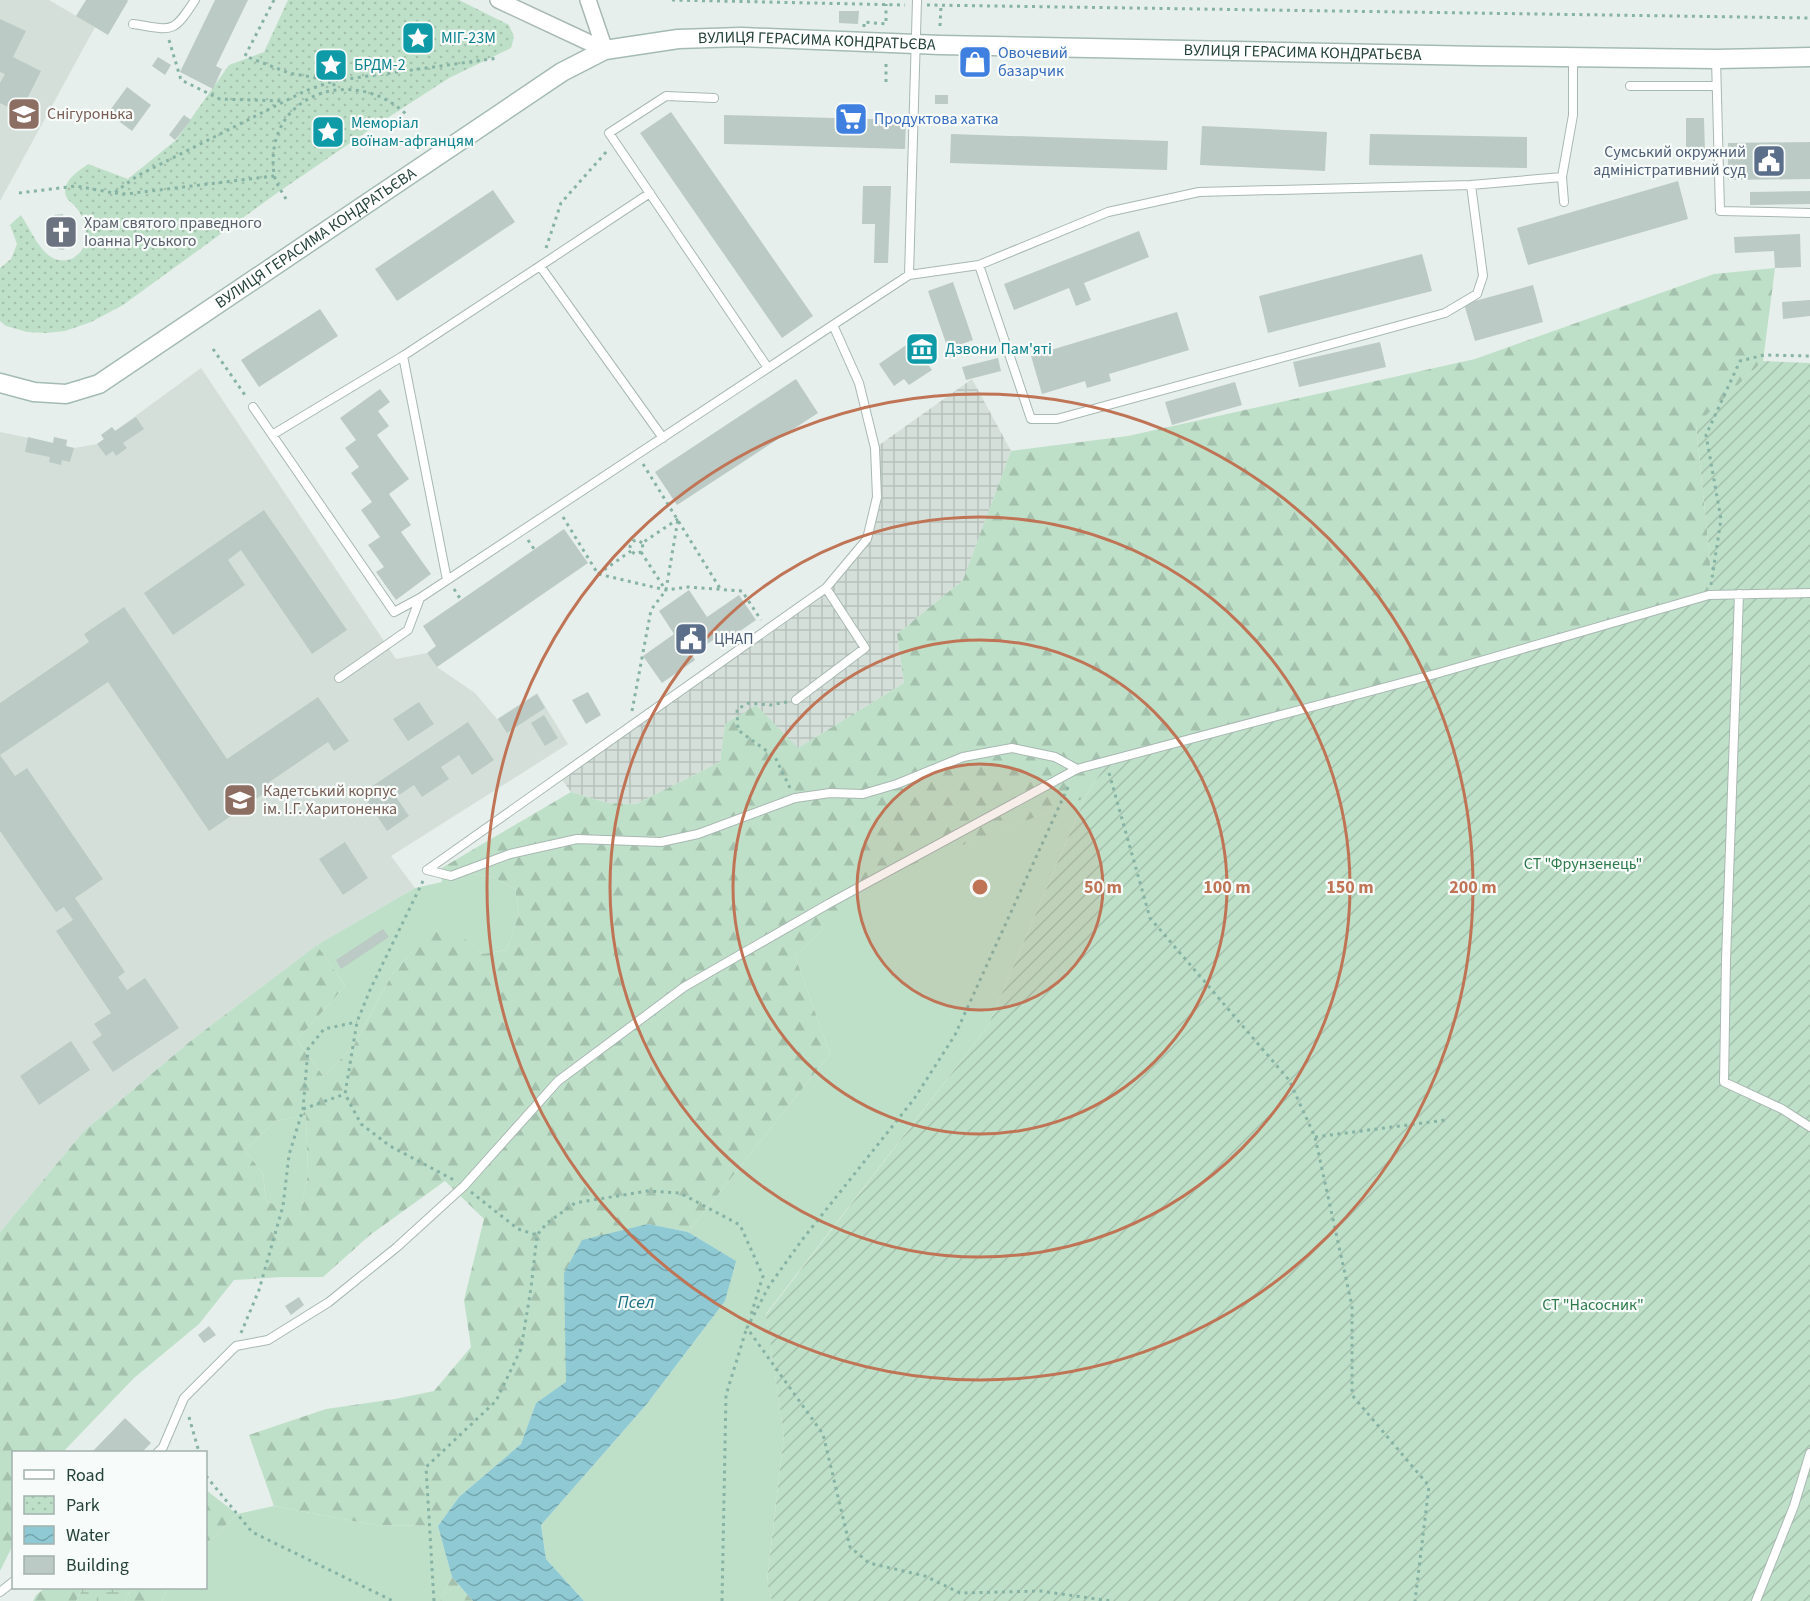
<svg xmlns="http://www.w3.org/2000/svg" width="1810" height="1601" font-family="'Source Sans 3',sans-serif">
  <defs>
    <pattern id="industrial-grid" width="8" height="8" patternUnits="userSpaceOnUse" patternTransform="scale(1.5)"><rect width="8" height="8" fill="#d4dfda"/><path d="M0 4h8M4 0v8" fill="none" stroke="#b6c1bc"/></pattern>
    <pattern id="forest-firs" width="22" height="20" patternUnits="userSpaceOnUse" patternTransform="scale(1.5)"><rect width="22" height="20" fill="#bfe0c8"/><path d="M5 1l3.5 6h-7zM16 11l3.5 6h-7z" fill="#a4c1ad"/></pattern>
    <pattern id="wetland-marsh" width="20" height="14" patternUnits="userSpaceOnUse" patternTransform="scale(1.5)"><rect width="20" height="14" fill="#bfe0c8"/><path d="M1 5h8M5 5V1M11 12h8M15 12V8" fill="none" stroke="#a4c1ad"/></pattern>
    <pattern id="park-dots" width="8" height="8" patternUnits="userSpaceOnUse" patternTransform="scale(1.5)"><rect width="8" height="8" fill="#bfe0c8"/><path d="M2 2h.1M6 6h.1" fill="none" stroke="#a4c1ad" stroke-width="1.8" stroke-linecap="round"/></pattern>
    <pattern id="garden-furrows" width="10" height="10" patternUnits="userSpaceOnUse" patternTransform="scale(1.5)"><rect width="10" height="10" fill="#bfe0c8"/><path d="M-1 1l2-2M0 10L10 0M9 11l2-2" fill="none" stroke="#a4c1ad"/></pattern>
    <pattern id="water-waves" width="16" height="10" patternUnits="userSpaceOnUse" patternTransform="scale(1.5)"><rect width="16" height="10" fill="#8ec9d4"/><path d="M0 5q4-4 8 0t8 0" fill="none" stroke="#74a5ad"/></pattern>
  </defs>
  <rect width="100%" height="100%" fill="#e6efeb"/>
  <path fill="#d4dfda" d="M0 0H49L95 27 0 201Z
    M201 368 396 659 427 653 437 667 475 693 497 719 537 693 568 744 391 856 415 888 317 945 193 1039 84 1131 0 1232V432L53 443 54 437 67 440 66 446 74 448 97 444 104 439 101 435 112 427 115 431Z"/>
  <path fill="url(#industrial-grid)" d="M972 379 1011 451 963 580 897 634 904 683 798 748 725 724 720 762 636 804 608 803 571 792 560 777 826 588 867 539 877 497 875 448Z"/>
  <path fill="#bfe0c8" d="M1085 798 988 1026 766 1314 784 1435 767 1581 772 1601H584L546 1559 541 1525 646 1405 725 1301 735 1261 688 1232 830 1054 795 956 877 877Z
    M440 869 493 877 515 889 519 913 507 950 482 954 453 929 413 951 393 973 354 1045 324 1077 297 1040 345 986 317 945 415 888 442 882Z
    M306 1115 308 1174 300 1216 266 1201 263 1174 245 1150 276 1121Z
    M274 1506 374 1525 438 1526 452 1577 440 1601H162L169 1588H206V1545L237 1514Z"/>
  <path fill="url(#forest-firs)" fill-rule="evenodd" d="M1775 268 1763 361 1696 426 1714 598 1109 759 1085 798 877 878 795 956 830 1054 688 1232 647 1224 564 1273 567 1382 536 1403 521 1444 459 1497 438 1526 374 1525 274 1506 249 1435 326 1409 395 1399 434 1391 471 1347 464 1300 484 1219 445 1181 370 1235 323 1277H282L234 1280 199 1324 134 1378 63 1452H14L13 1545 0 1571V1232L84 1131 193 1039 317 945 345 986 297 1040 324 1077 354 1045 393 973 413 951 417 935 454 929 482 954 507 950 519 913 515 889 493 877 440 869 571 792 608 803 636 804 720 762 725 724 756 705 798 748 904 683 897 634 963 580 1011 451 1128 436 1475 359 1714 274ZM306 1115 308 1174 300 1215 266 1201 263 1174 245 1150 276 1121Z
    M206 1490 237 1514 206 1545Z
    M452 1577 473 1601H440Z
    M45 1588H83L76 1601H33L36 1595Z
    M132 1588H169L162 1601H125Z"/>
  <path fill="url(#wetland-marsh)" d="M83 1588H132L125 1601H76Z"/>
  <path fill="url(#park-dots)" d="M288 0H459L509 25 514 37 511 48 449 78 372 128 277 193 123 305 91 322 65 331 46 333 27 332 6 326 0 321V268L11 259 17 244 10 225 21 215C31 230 41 257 59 260 64 261 72 260 76 256 92 244 87 220 75 206 71 202 65 199 65 191 66 178 79 171 88 164L128 179 176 140 229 65 264 52Z"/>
  <path fill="url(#garden-furrows)" d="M1763 361 1810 363V1601H772L767 1582 784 1435 766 1315 988 1026 1085 798 1109 759 1714 598 1696 425Z"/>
  <path fill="url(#water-waves)" d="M648 1224 688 1232 736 1261 725 1301 646 1405 541 1525 546 1559 584 1601H473L452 1577 438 1526 459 1497 521 1444 536 1403 566 1382 564 1273 582 1240Z"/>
  <path fill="#bbcac4" d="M86 0H127L128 1 108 35 76 16Z
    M215 0H248L216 66 222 69 213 89 180 72Z
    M839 11H859L858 24 839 23Z
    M0 19 26 31 13 57 41 71 20 113 0 103V83L5 74 0 72Z
    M158 57 171 65 165 75 152 66Z
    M127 87 151 105 132 131 108 113Z
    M935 95H948V104H935Z
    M671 112 813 316 782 338 640 133Z
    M184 115 191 120 175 140 169 135Z
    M724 115 906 120 905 149 724 144Z
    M1686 118H1704L1705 154H1686Z
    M1202 126 1327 132 1325 171 1200 165Z
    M951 134 1168 141 1167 170 950 163Z
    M1370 134 1527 137V168L1369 165Z
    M1810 142V179L1728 180V143Z
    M1678 181 1688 219 1528 265 1517 228Z
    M863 186H891L888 263H874L875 224H862Z
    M493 190 515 222 397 301 375 269Z
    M1810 191V204L1750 205V192Z
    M63 214 64 220H69L70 226 75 227 76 231 71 235 72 240H70V243L63 250 58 249 57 245 52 243 51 238 48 237 46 232 50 229 49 223 55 222 54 215Z
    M1139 231 1149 257 1084 283 1091 300 1076 306 1069 288 1014 310 1004 284Z
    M1800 234 1801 267 1775 268 1774 251 1735 253 1734 237Z
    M1422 254 1432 291 1268 333 1259 296Z
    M953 282 973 340 948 349 928 291Z
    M1533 285 1543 322 1475 341 1464 304Z
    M1810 300V316L1783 319 1782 302Z
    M320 309 338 336 259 387 241 360Z
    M1177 312 1189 350 1109 374 1111 381 1087 388 1085 381 1042 394 1031 356Z
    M922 334 937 356 927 363 932 370 909 385 904 379 894 386 879 364Z
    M1380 342 1386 367 1299 387 1293 362Z
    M998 358 1001 371 966 380 962 367Z
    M796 379 818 413 677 505 655 472Z
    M1235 382 1242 405 1172 425 1165 402Z
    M380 389 390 402 378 411 389 426 377 435 409 479 389 494 411 525 401 532 431 574 396 600 376 572 384 567 368 545 380 537 361 510 372 502 351 473 359 467 345 448 356 440 340 418Z
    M136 417 144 429 123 443 127 448 116 456 113 451 106 456 97 444 104 439 101 435 112 427 115 431Z
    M28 437 53 443 54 437 67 440 66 446 74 448 70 462 62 460 61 465 49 462 50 457 25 452Z
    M264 510 347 630 312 654 241 550 228 560 245 585 173 635 144 593Z
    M564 529 588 563 437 667 427 653 436 646 423 626Z
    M689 590 707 617 739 595 756 620 724 642 720 635 692 655 695 660 662 683 643 656 674 634 659 611Z
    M124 607 227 759 318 697 349 741 334 751 328 742 268 783 272 788 209 831 108 682 0 755 15 776 27 768 103 879 75 898 125 972 118 977 127 990 145 978 179 1028 113 1072 92 1042 102 1035 94 1024 111 1013 56 931 73 920 64 907 56 912 0 831V703L89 642 84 634Z
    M588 692 601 715 586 724 572 700Z
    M537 694 545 708 507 733 498 719Z
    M419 702 434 724 408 741 393 719Z
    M544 715 558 738 545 746 531 723Z
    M468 722 494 760 472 775 459 755 441 767 449 779 422 797 414 785 396 797 409 816 387 831 362 793Z
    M345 842 368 878 343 895 319 859Z
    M383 929 389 937 341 969 336 960Z
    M71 1041 90 1070 39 1105 20 1076Z
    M299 1297 304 1305 291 1315 285 1306Z
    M209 1326 216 1335 204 1343 198 1335Z
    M125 1418 151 1443 142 1452H92Z"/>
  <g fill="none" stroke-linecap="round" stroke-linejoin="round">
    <g stroke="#a8b8b2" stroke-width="10">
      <path id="service" d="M133 24C173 30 172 35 195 0
        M1716 59 1720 211 1810 213
        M1630 86H1716
        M714 98 666 96 609 133 768 368
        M1562 177 1564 202
        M979 265 1031 419H1057L1445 313 1477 294 1483 276 1471 185
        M540 266 650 193
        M909 275 979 265 1108 212 1199 192 1471 185 1562 177 1573 115V57
        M253 407 394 612 420 598
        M272 435 403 356
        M447 580 403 356 540 266 663 438
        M1739 594 1726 960 1724 1082 1782 1109 1810 1127
        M339 678 408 630 420 598 833 325
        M796 700 865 648 826 588
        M427 870 826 588 867 539 877 497 875 448 859 383 833 325 909 275 917 0
        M427 870 451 876 510 854 577 839 661 842 698 834 795 798 830 793 863 794 897 784 963 757 1012 748 1055 757 1077 769
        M158 1452 163 1447 184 1398 236 1346 268 1340 329 1302 397 1247 464 1186 558 1081 684 987 830 903 1077 769 1439 673 1709 595 1810 593
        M0 1592 14 1581
        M1756 1601 1794 1506 1810 1453"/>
    </g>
    <g stroke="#a8b8b2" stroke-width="18">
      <path id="minor" d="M498 0 605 50
        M588 0 605 50"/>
    </g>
    <g stroke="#a4bbb3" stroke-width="21">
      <g id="secondary">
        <path id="s1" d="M0 383 34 392 66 394 99 384 562 72 605 50 678 39 742 37 940 45 1480 56 1716 59 1810 57"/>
      </g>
    </g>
    <path stroke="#86b3a5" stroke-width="3" stroke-dasharray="3 4.5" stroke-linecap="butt" d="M274 0 245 56 289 73 333 81 498 58
      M672 0 905 5
      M927 5 1810 18
      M940 26 941 6
      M864 27V22L886 24V4
      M169 40 181 80 220 99 284 101
      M886 82V62
      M19 193 76 186 114 193 137 176 305 91 333 81 335 89
      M115 193 126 194 274 176
      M286 199C282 192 275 182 274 174 263 94 353 64 406 114
      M546 248 561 203 607 151
      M213 349 247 398
      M643 464 721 590
      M563 517 598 574 666 590 688 587 742 591 761 620
      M528 540 534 549
      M642 543 638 540 633 541 630 546 631 551 635 554 641 552 643 548 642 543 678 519
      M641 552 665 589
      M598 574 631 551
      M1711 585 1721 519 1706 435 1740 361 1764 355 1810 356
      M454 589 461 600
      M787 702 770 705 749 703 737 709 738 730 775 757 790 788
      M632 711 651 610 666 590 678 519
      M1109 773 1150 918 1289 1080 1315 1137 1352 1306V1395L1429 1486 1415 1601
      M1068 787 955 1035 914 1099 802 1240 769 1286 747 1328 823 1434 850 1547 869 1563 925 1576 960 1593 1040 1591 1111 1601
      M423 881 370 990 357 1022 345 1094 361 1124 390 1146 454 1180
      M303 1109 345 1094
      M1315 1137 1446 1120
      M471 1192 518 1229 537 1235
      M241 1333 259 1290 283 1206 289 1155 303 1109 308 1049 324 1029 357 1022
      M189 1417 199 1452
      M206 1476 252 1532 393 1601
      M434 1601 426 1467 496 1401 521 1349 531 1288 537 1235 547 1223 575 1203 647 1191 680 1193 740 1225 763 1276 750 1318
      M722 1601 726 1395 747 1327"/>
    <use href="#service" stroke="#fff" stroke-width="8"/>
    <use href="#minor" stroke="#fff" stroke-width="15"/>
    <use href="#secondary" stroke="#fff" stroke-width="18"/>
  </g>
  <circle cx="980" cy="887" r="123" fill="#c07456" fill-opacity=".12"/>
  <g fill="none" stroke="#c07456" stroke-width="3">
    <circle cx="980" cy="887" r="123"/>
    <circle cx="980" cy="887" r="247"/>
    <circle cx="980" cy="887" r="370"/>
    <circle cx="980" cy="887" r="493"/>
  </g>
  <defs>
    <g id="sight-square" transform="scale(1.725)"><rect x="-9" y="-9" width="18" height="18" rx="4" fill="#0f9aa8" stroke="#f7fbf9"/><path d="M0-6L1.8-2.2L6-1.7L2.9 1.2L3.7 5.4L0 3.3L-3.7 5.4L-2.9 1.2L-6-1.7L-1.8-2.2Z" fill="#fff"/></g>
    <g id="shop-square" transform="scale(1.725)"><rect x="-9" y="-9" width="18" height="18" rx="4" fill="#3f7fe0" stroke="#f7fbf9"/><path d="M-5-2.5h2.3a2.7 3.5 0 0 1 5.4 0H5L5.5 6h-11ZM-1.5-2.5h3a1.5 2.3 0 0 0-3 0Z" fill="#fff"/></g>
    <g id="school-square" transform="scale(1.725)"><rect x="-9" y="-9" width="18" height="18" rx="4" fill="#8d6e63" stroke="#f7fbf9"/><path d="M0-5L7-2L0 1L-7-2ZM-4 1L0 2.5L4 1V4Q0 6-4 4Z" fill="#fff"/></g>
    <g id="supermarket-square" transform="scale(1.725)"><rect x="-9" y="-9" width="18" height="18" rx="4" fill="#3f7fe0" stroke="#f7fbf9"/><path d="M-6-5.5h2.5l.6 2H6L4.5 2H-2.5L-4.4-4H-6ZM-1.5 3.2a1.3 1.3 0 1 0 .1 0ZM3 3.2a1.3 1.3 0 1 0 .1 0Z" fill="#fff"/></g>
    <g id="civic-square" transform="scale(1.725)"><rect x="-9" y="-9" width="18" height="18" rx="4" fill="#5c6f8a" stroke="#f7fbf9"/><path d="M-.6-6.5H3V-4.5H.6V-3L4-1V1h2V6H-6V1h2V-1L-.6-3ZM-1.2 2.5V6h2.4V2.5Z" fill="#fff"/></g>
    <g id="church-square" transform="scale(1.725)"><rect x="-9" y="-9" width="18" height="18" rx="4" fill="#6b7280" stroke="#f7fbf9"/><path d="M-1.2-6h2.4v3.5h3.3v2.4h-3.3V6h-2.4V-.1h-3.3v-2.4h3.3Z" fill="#fff"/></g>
    <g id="museum-square" transform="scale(1.725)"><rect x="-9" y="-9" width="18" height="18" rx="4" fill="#0f9aa8" stroke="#f7fbf9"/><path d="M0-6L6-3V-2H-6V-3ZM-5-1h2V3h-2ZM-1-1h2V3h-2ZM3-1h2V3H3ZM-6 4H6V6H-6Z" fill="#fff"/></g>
  </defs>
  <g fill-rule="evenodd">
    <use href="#sight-square" x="418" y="38"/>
    <use href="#shop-square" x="975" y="62"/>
    <use href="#sight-square" x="331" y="65"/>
    <use href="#school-square" x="24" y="114"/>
    <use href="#supermarket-square" x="851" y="119"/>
    <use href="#sight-square" x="328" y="132"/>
    <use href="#civic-square" x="1769" y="161"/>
    <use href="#church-square" x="61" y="232"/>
    <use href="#museum-square" x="922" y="349"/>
    <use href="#civic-square" x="691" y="639"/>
    <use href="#school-square" x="240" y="800"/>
  </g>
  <g text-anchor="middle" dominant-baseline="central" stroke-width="4.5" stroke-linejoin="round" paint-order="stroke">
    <g font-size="16" fill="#0d838f" stroke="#f7fbf9" text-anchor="start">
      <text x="441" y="38">МІГ-23М</text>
      <text x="354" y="65">БРДМ-2</text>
      <text x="351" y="123">Меморіал<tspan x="351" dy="18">воїнам-афганцям</tspan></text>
      <text x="945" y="349">Дзвони Пам'яті</text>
    </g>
    <g font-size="16" fill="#24423a" stroke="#f7fbf9">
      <text stroke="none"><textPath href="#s1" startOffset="921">ВУЛИЦЯ ГЕРАСИМА КОНДРАТЬЄВА</textPath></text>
      <text stroke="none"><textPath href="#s1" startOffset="1407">ВУЛИЦЯ ГЕРАСИМА КОНДРАТЬЄВА</textPath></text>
      <text stroke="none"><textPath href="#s1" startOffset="363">ВУЛИЦЯ ГЕРАСИМА КОНДРАТЬЄВА</textPath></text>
    </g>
    <g font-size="16" fill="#366cbe" stroke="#f7fbf9" text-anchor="start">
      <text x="998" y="53">Овочевий<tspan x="998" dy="18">базарчик</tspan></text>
      <text x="874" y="119">Продуктова хатка</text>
    </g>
    <g font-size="16" fill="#785e54" stroke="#f7fbf9" text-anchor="start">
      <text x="47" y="114">Снігуронька</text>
      <text x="263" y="791">Кадетський корпус<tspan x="263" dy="18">ім. І.Г. Харитоненка</tspan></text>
    </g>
    <g font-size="16" fill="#4e5e75" stroke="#f7fbf9" text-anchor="end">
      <text x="1746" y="152">Сумський окружний<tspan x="1746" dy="18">адміністративний суд</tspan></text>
      <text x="714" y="639" text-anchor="start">ЦНАП</text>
    </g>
    <g font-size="16" fill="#5b616d" stroke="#f7fbf9" text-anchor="start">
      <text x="84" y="223">Храм святого праведного<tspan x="84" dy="18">Іоанна Руського</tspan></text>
    </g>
    <g font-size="16" fill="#2d7a4b" stroke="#f7fbf9">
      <text x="1583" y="864">СТ "Фрунзенець"</text>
      <text x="1593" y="1305">СТ "Насосник"</text>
    </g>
    <g font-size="18" font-style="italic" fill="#1c6f80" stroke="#f7fbf9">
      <text x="636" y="1302">Псел</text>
    </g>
  </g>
  <circle cx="980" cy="887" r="9" fill="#c07456" stroke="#f7fbf9" stroke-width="3"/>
  <g font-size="18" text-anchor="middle" font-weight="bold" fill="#c07456" stroke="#f7fbf9" stroke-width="4.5" stroke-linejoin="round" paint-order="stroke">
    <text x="1103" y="893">50 m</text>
    <text x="1227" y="893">100 m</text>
    <text x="1350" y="893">150 m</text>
    <text x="1473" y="893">200 m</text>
  </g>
  <rect x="12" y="1451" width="195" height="138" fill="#f7fbf9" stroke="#a3b1ad" stroke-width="1.5"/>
  <rect x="24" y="1470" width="30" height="9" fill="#ffffff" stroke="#a3b1ad" stroke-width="1.5"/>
  <text x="66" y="1481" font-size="18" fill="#24423a">Road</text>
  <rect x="24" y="1496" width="30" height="18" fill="url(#park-dots)" stroke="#a3b1ad" stroke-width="1.5"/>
  <text x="66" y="1511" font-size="18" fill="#24423a">Park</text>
  <rect x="24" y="1526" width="30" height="18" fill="url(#water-waves)" stroke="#a3b1ad" stroke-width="1.5"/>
  <text x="66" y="1541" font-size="18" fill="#24423a">Water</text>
  <rect x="24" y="1556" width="30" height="18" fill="#bbcac4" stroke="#a3b1ad" stroke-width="1.5"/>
  <text x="66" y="1571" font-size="18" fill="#24423a">Building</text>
</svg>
